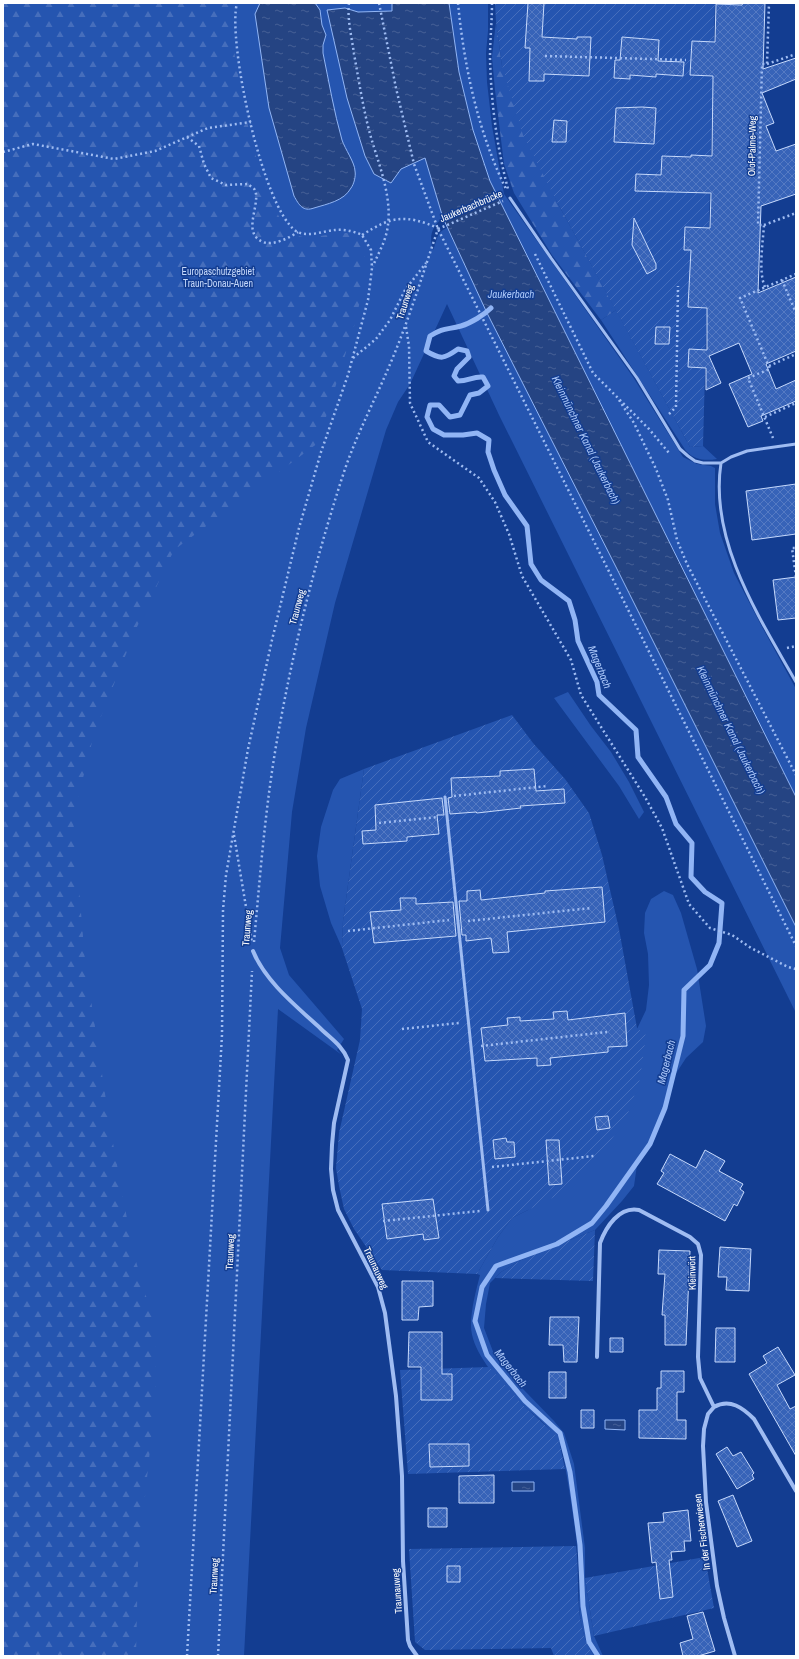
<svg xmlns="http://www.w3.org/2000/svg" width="799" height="1659" font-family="'Archivo Narrow',sans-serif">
  <defs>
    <pattern id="forest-firs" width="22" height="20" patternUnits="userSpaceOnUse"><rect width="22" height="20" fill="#2555b0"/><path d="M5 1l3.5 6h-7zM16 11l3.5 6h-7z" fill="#466ebc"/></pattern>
    <pattern id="garden-furrows" width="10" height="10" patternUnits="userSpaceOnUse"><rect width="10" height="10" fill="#2555b0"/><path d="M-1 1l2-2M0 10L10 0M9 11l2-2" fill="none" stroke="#466ebc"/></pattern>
    <pattern id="water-ripples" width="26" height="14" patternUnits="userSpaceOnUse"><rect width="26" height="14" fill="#254483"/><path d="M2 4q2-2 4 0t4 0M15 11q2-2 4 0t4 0" fill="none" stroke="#466096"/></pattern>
    <pattern id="building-cross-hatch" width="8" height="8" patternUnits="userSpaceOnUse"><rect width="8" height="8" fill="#3763b8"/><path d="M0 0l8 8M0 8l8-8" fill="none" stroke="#557ac3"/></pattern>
  </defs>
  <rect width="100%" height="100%" fill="#133d91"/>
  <path fill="#2555b0" d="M3 3H392V11L365 12 425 158 443 218C431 227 429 237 433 250 437 242 436 232 447 228L487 313 616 567 796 927V1013L499 415 447 304 410 384 398 402 386 430 335 603 306 728 292 812 280 948 289 975 344 1039 337 1050 342 1055 278 1009 244 1656H3Z
    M449 3H488V31L486 53 487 82 492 126 504 194 633 377 683 457 697 464 711 466 715 468V504L720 533 734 573 761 625 796 689V797L490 181 473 130 459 72Z
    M616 310 690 447 703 446 717 459C705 461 695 460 686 451L601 320Z
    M568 692 591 726 611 752 629 782 644 812 639 819 619 786 554 698Z
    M364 769 343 921 342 948 331 923 320 886 317 856 321 827 333 790 340 779Z
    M664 891 673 895 681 913 697 969 706 1026 703 1042 686 1058 675 1075 666 1102 649 1143 638 1158 634 1186 622 1201 595 1230 523 1259 501 1272 490 1283 486 1304 484 1328 494 1354 523 1389 554 1421 564 1433 574 1464 585 1548V1578L594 1636 603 1656H594C575 1625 580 1602 579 1568 577 1538 572 1507 567 1477 565 1467 564 1454 560 1445 553 1429 538 1418 525 1407 505 1389 471 1354 471 1326 471 1308 476 1291 480 1275L477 1274 498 1237 512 1218 528 1210 637 1029 646 1010 649 985 648 954 644 933 645 913 651 899Z"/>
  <path fill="url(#forest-firs)" d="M3 3H234C233 10 231 17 231 24 231 39 235 54 237 69 244 111 262 206 293 235L308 238 339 233H349L362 241 365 249 364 281 356 320 318 443 174 550 136 629 94 734 73 818 85 960 110 1127 133 1251 155 1327 156 1393 138 1563 136 1656H3Z
    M496 22 502 66 557 202 616 310 601 320 552 255 514 193 504 164 495 90 492 57Z"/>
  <path fill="url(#garden-furrows)" d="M495 3H715L703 446 690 447 557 202 523 135 502 66 496 22Z
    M512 715 533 743 565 779 589 813 602 855 619 929 637 1028 646 1035 640 1079 627 1116 603 1152 564 1192 512 1218 498 1237 477 1274 382 1270 354 1229 344 1209 339 1186 336 1168 339 1133 360 1040 362 1009 342 948 343 921 364 769Z
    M595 1230 593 1281 495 1278 501 1272 523 1259Z
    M489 1367 524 1406 556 1435 560 1445 565 1469 408 1474 400 1370Z
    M576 1546C581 1585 572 1621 594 1656H554L551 1648 425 1650 415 1642 409 1549Z
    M705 1557 714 1608 594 1636 585 1578Z"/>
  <path fill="url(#water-ripples)" stroke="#91b5f5" d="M260 3H315L320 10 322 25 326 35 323 45V53C329 82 334 112 342 140 345 149 355 163 355 171 356 176 354 184 351 188 344 201 327 204 314 208 303 212 299 205 294 196L269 108 255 14Z
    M392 3H449L459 72 473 130 490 181 796 797V927L616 567 487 313 443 218 425 158 401 169 391 183 374 174 365 156 347 98 327 10 345 8 358 12 392 11Z
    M605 1420H625V1430L605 1429Z
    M512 1482H534V1491H512Z"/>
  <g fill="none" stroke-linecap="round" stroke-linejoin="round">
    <path stroke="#91b5f5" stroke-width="5" d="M491 308C484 315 471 323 461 326 447 330 444 327 430 336L426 351C441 360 444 359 458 349L467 351 469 357 457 369 454 376 458 381C469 381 473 376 483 377L488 386 479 393 470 395 460 415 450 417 439 405H430L427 417 433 429 444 435H463L477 433 489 440 488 452 494 470 505 495 527 526 531 564 541 580 569 601 575 620 578 641 597 682 599 695 636 730 638 757 666 797 676 824 692 843 691 877 705 892 722 903 719 943 710 965 684 990 683 1036 665 1108 650 1144 606 1206 592 1223 557 1244 496 1266 482 1287 475 1321 487 1355 525 1401 560 1433 570 1472 580 1545 583 1606 589 1642 598 1656"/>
  </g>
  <path fill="url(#building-cross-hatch)" stroke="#c6d9fc" d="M528 3H544L542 37 577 39V37H591L589 76 544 74V81H529L530 48H525Z
    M743 3H765L763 69 796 58V79L762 93 774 123 766 126 776 151 796 144V194L761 206 758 293 796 277V351L766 364 776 389 796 380V401L761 416 763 421 748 427 729 384 752 374 739 343 709 356 721 383 706 390V368L688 367 689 349 707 350V308L688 307 691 250H684L685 227 710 228 711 193 635 191 636 174 661 175 662 156 691 157V155L712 156 713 76 690 75 692 41 715 42 716 4 742 5Z
    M622 37 659 40 658 61 684 62 683 76 656 74V77L630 75V79L614 78 615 60H620Z
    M642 107 656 108 654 144 614 142 616 108Z
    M554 120 567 121 566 142H552Z
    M634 218 656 264V269L647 274 632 245Z
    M656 327H670L669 344H655Z
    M796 484V534L752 540 746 491Z
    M796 577V618L778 620 773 580Z
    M534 769 536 791 564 789 565 803 520 806 521 808 477 813 476 812 450 814 448 798 452 797 451 778 500 776V771Z
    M442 798 444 815H437L439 834 407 837V841L363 844 362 831 376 830 375 805Z
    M602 887 605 922 507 932 509 952 493 953 491 938 466 941V935H462L459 901H467V891L480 890 481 900 545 893V891Z
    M400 898H416V904L453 902 456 936 374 943 370 912 401 910Z
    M567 1011 568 1020 625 1013 627 1046 608 1047V1052L550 1058 551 1065 537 1066V1058L485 1061 481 1028 508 1025 507 1018 520 1017V1021L554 1019 553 1012Z
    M608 1116 610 1128 597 1130 595 1117Z
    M506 1138 507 1142H514L515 1157 495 1159 493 1140Z
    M546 1140H559L562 1184 549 1185Z
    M705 1150 725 1161 719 1171 743 1184 740 1189 744 1192 737 1206 734 1204 725 1221 657 1184 664 1173 661 1171 670 1154 696 1168Z
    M433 1199 439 1238 424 1240 423 1234 387 1239 382 1204Z
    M720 1247 751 1249 749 1291 726 1290 727 1277H718Z
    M659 1250 690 1251 686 1345H665V1315H662L665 1274H658Z
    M402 1281H433V1306L419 1307 418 1320H402Z
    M550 1317H579L577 1362H564L563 1345H549Z
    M716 1328H735V1362H715Z
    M409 1332H442V1374H452V1400H421V1367H408Z
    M610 1338H623V1352H610Z
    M778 1347 795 1375 777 1385 790 1409 796 1406V1456L749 1374 767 1363 763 1356Z
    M661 1371H684V1392H677V1420H686V1439L639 1438V1410H657V1388H661Z
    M549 1372H566V1398H549Z
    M581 1410H594V1428H581Z
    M429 1444H469V1466L430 1467Z
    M727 1447 733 1456 741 1452 754 1473 752 1475 754 1479 737 1489 716 1454Z
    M494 1475V1503H459V1476Z
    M733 1495 752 1541 737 1547 718 1501Z
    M428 1508H447V1527H428Z
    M688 1510 691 1541H684L685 1551 671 1552 672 1560H669L673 1597 660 1599 656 1562 652 1563 648 1523 664 1522 663 1513Z
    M447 1566H460V1582H447Z
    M703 1612 715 1651 698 1656H683L680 1643 693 1639 687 1616Z"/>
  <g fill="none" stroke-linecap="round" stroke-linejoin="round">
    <path stroke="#9fbcf2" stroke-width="2.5" stroke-dasharray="2 3" stroke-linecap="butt" d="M349 3C347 20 352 38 354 54 359 81 363 108 370 134 379 166 395 202 386 235 383 246 377 256 373 266
      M379 3 396 88 414 164 438 229 796 946
      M458 3C464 66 478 132 506 189
      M492 3C492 22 490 40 490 58 491 102 497 148 508 189
      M545 56 686 60
      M767 64 796 54
      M187 137 199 146 204 164 211 178 226 185 248 184C250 186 254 188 255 190 261 205 241 233 263 242 273 246 289 238 298 232
      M3 152 33 144 114 159 155 151 208 128 251 122
      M764 225 796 213
      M438 229 503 201
      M362 235C392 216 405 214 438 228
      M535 254 593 373 649 429 669 453
      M782 280 796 313
      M765 287C758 272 763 242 764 225H758L762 64H767L769 3
      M406 327 409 346 410 403 428 442 479 478 495 502 509 534 522 576 571 660 581 695 645 797 662 828 689 904 710 928 732 935 751 948 788 967 796 969
      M353 358 376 339 390 320 405 290 426 263
      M769 366 796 354
      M619 400 634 423 656 469 668 500 677 540 687 564 796 775
      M669 414 676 407 678 286
      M765 417 796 403
      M773 438 748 378 770 369 740 298 796 274
      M796 577 792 548H796
      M787 648 796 646
      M454 796 547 786
      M379 823 438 817
      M234 835 252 943
      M468 921 591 908
      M348 931 449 920
      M254 942C260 877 265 811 276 746 292 654 314 564 343 475 355 438 373 404 388 369 408 323 422 276 438 229
      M402 1029 459 1023
      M481 1046 607 1032
      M492 1167 594 1156
      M383 1221 480 1211
      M187 1656 222 1035 223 910 226 875 248 749 272 640 299 528 321 452 348 375 368 300 372 268 371 250 362 235C353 231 344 229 335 230 323 231 307 238 296 231 263 209 227 41 237 3
      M218 1656 252 971"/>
    <path stroke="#9fbcf2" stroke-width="3" d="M510 198 551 258 637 378 680 449 688 456 695 461 703 463H721L731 457 747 451 796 444
      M721 463C709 541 759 617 796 682
      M445 797 488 1210"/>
    <path stroke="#9fbcf2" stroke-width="4" d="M253 951C265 981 296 1006 320 1028 330 1038 343 1046 348 1060L334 1123 332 1145 331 1169 333 1190 338 1210 378 1287 385 1313 396 1396 402 1476 403 1561 408 1640 410 1646 417 1656
      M597 1357 600 1243C606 1227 619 1206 639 1210L690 1237 698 1244 701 1255 698 1357 700 1378 714 1407C730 1398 743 1408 754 1419L796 1491
      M714 1407 708 1414 704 1429 703 1446 706 1502 717 1586 724 1618 735 1656"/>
  </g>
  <g text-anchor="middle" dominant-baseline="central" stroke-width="3" stroke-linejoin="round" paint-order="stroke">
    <g font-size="10" fill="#fff" stroke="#133d91">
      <text transform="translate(752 146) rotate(-89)">Olof-Palme-Weg</text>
      <text transform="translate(471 206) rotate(-23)">Jaukerbachbrücke</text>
      <text transform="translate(405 302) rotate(-72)">Traunweg</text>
      <text transform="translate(297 607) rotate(-75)">Traunweg</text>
      <text transform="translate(247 928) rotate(-85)">Traunweg</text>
      <text transform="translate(230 1252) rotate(-87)">Traunweg</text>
      <text transform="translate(376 1268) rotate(65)">Traunauweg</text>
      <text transform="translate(692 1273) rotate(-91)">Kleinwört</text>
      <text transform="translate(702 1532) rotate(-97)">In der Fischerwiesen</text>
      <text transform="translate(214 1576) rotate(-87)">Traunweg</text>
      <text transform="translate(397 1591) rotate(-94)">Traunauweg</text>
    </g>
    <g font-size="10" fill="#c6d9fc" stroke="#133d91">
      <text x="218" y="271">Europaschutzgebiet<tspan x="218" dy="12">Traun-Donau-Auen</tspan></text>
    </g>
    <g font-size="11" font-style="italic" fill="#abc7f9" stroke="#133d91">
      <text x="511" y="294">Jaukerbach</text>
      <text transform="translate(586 440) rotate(64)">Kleinmünchner Kanal (Jaukerbach)</text>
      <text transform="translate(600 667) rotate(68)">Magerbach</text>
      <text transform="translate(731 730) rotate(64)">Kleinmünchner Kanal (Jaukerbach)</text>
      <text transform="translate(666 1062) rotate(-76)">Magerbach</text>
      <text transform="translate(511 1368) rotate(52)">Magerbach</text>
    </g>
  </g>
  <rect width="799" height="1659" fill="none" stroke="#ffffff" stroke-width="8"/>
</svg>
